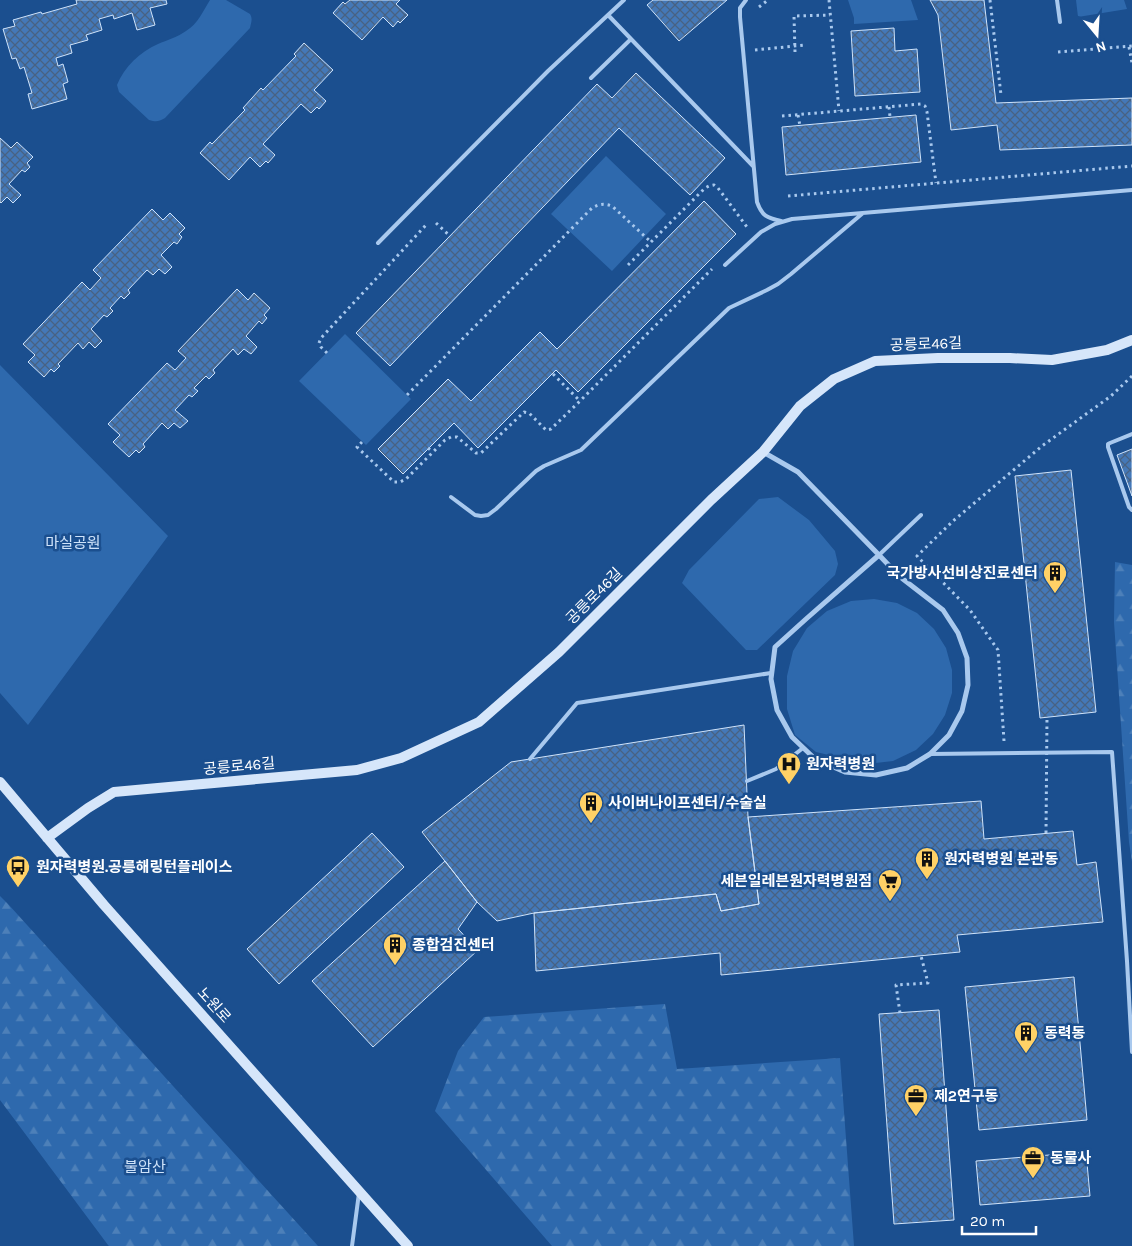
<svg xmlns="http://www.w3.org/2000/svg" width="1132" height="1246" font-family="Karla,'Noto Sans KR',sans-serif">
  <defs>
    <pattern id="forest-firs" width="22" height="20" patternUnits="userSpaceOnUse" patternTransform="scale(1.25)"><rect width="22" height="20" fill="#2e69ad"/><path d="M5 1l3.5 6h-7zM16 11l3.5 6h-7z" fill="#4d80b9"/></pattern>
    <pattern id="building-cross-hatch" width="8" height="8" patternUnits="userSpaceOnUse" patternTransform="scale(1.25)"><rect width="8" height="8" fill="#4478b7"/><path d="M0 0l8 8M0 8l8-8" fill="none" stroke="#486282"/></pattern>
  </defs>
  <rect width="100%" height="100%" fill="#1b4f8f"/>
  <path fill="url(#forest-firs)" d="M1115 562 1132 565V862L1129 842 1114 622Z
    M0 896 8 904 318 1246H109L108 1245 0 1100Z
    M665 1004 677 1069 840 1058 854 1246H552L435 1111 458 1051 484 1017Z"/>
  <path fill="#2e69ad" d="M210 0H226L250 14C253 19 251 23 250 28L165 118C158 122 156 122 149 120L119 92 117 85C124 67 140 52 158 44 167 40 178 37 186 31 198 24 203 11 210 0Z
    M848 0H911L918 20 854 24V18Z
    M1076 0H1124L1127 9 1078 17Z
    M606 156 666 214 612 271 551 214Z
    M345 334 411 399 366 445 299 381Z
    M0 365 168 536 28 725 0 693Z
    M778 497 809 520 835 551 838 564 835 575 757 650H746L682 583 689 570 759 499Z
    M874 599 897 603 917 613 934 629 946 648 952 670V693L945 715 933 734 916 750 893 761 867 764 816 752 795 735 787 709V676L793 651 807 628 827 611 851 601Z"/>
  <path fill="url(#building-cross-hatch)" stroke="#cfe3fa" d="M76 0H166L167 4 150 8 155 25 137 30 132 13 114 19 113 15 99 19 102 30 86 35 88 40 70 45 72 53 56 58 58 66 63 64 68 82 63 84 67 99 32 109 28 94 32 93 24 67 20 69 16 58 12 59 3 29 15 26 13 20 41 12 42 14 77 4Z
    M350 0H400L396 4 408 15 400 23 398 21 393 27 383 17 362 40 333 13 343 2 345 4Z
    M653 0H727L679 41 647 5Z
    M930 0H984L996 103 1132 98V145L1000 150 997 125 951 130 938 15Z
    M894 28 895 51 917 49 920 92 855 96 851 31Z
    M304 43 333 70 314 90 326 101 319 109 317 107 311 113 301 104 263 144 275 155 268 163 266 161 260 167 250 157 229 180 200 153 210 142 212 144 245 110 243 108 261 88 263 90 296 56 294 54Z
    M636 73 725 158 690 195 619 128 390 366 356 333 597 84 612 98Z
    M916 115 921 162 786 175 782 127Z
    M0 138 11 148 17 142 33 157 27 163 30 167 25 172 22 170 9 184 21 195 13 203 7 197 1 203 0 202Z
    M704 201 736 234 578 392 556 370 478 448 454 423 403 474 378 449 448 379 471 401 540 332 557 349Z
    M152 209 163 220 170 213 185 228 179 234 182 237 177 244 174 242 161 255 172 267 165 274 159 269 153 275 147 270 128 290 130 293 124 299 121 296 110 308 113 311 107 317 104 315 91 329 102 341 95 348 89 342 83 349 78 343 58 364 60 366 54 372 51 369 44 377 28 362 35 355 23 344 82 282 90 290 101 278 93 270Z
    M237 289 248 300 254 293 270 308 264 315 267 318 262 324 259 321 246 336 257 347 251 354 244 349 238 355 233 349 213 370 215 373 209 379 206 376 194 388 198 391 192 397 189 395 175 410 188 421 180 428 174 423 168 429 162 423 143 444 145 447 139 453 136 450 129 457 113 442 120 435 108 424 167 363 175 370 186 358 178 351Z
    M1132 449V496L1117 455Z
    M1071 470 1096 712 1040 718 1015 476Z
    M744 725 748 817 759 904 721 911 716 894 534 913 497 921 477 902 422 832 511 762Z
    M981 801 984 839 1073 831 1077 865 1096 862 1103 922 957 935 960 952 721 975 720 953 536 971 534 913 716 894 721 911 759 904 748 817Z
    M372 833 404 867 279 984 247 949Z
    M445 861 477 902 458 929 478 950 373 1047 312 981Z
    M1074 977 1087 1120 979 1130 965 987Z
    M939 1010 954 1220 894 1224 879 1014Z
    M1086 1152 1090 1196 980 1205 976 1161Z"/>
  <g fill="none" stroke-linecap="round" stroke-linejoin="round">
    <path stroke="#a9c9ee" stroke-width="3" stroke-dasharray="2.5 4" stroke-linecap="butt" d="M829 0 839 111
      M990 0 1001 95
      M759 7 768 0
      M1129 47 1132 63
      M755 50 805 45
      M795 52 794 16 830 15
      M1058 52 1132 46
      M889 107 890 117
      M798 115 800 126
      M782 116 921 104 925 106 927 112 936 183
      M788 196 1132 166
      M436 223 450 236
      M628 265 705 188 709 186 714 185 718 188 747 227
      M327 353 321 347 319 343 321 338 426 225
      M553 374 580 401
      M407 395 592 208C599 204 604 203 612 206L651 242
      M362 442 357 447 394 482H400L406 479 445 440 451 437H457L476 453H481L524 412 529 413 546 430 551 429 580 401 712 269
      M428 448 433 452
      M1004 741 998 650 970 610 917 556 953 521 1042 446 1111 396 1132 376
      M900 1013 896 985 928 983 921 956"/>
    <path stroke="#a9c9ee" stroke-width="4" d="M746 0 740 8V17L757 202C762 216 767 218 781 221
      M1057 0 1060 22
      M608 15 753 166
      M591 78 631 39
      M378 243 548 71 624 0
      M725 265 761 232 775 224 792 219 1132 190
      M1132 434 1110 443 1108 444V447L1129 507 1132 510
      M451 497 475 515 481 516 488 515 496 509 536 471 544 466 581 450 729 308 767 290 778 284 791 274 863 213
      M879 555 921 515
      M930 754 1112 752 1127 961 1132 1052
      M530 759 577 703 771 673
      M747 781 776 769 803 748
      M352 1246 359 1193"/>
    <path stroke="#a9c9ee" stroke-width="5" d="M763 452 798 472 879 555 899 576 943 610 958 633 967 658 968 685 962 711 949 735 930 754 907 768 876 775 845 772 815 759 792 737 777 710 771 679 775 647 806 619 879 555"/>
    <path stroke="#d6e6fa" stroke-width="10" d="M0 782 104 905 408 1246
      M47 838 88 808 114 792 357 770 401 758 479 722 559 652 711 500 763 452 800 406 834 379 875 361 938 358H1010L1052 360 1107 350 1132 340"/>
    <path stroke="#a9c9ee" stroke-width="3" stroke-dasharray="2.5 4" stroke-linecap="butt" d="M1046 833 1047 717"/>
  </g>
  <defs>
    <g id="building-pin" transform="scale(1.25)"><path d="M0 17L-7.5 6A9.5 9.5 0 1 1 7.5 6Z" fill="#ffd166" stroke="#1b4f8f"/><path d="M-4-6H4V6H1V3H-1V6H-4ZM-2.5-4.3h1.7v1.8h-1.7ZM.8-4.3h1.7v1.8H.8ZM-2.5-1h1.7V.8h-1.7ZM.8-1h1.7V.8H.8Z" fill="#111"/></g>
    <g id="hospital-pin" transform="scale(1.25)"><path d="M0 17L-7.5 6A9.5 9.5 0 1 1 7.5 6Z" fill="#ffd166" stroke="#1b4f8f"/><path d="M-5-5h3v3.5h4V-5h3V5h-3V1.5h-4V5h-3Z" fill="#111"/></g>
    <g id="bus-pin" transform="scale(1.25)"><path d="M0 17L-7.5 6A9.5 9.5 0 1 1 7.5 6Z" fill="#ffd166" stroke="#1b4f8f"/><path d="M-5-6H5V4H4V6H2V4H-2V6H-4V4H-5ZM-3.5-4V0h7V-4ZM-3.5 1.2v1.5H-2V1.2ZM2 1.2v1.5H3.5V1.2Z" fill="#111"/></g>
    <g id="supermarket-pin" transform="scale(1.25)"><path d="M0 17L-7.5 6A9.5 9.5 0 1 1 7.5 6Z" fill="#ffd166" stroke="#1b4f8f"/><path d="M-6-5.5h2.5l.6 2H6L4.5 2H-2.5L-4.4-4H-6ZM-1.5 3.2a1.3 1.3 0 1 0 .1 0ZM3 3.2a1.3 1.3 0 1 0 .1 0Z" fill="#111"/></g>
    <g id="office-pin" transform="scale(1.25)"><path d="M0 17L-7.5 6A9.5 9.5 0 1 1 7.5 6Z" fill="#ffd166" stroke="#1b4f8f"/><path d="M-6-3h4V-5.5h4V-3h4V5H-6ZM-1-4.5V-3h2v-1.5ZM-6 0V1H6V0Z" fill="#111"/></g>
  </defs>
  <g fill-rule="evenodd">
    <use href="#building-pin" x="1055" y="573"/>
    <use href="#hospital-pin" x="789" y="764"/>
    <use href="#building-pin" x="591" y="803"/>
    <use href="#building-pin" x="927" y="859"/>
    <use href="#bus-pin" x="18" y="867"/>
    <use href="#supermarket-pin" x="890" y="881"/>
    <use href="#building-pin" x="395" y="945"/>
    <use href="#building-pin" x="1026" y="1033"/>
    <use href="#office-pin" x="916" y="1096"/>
    <use href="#office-pin" x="1033" y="1158"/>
  </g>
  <g text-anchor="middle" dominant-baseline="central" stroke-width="5" stroke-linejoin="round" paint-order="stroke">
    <g font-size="15" fill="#fff" stroke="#1b4f8f">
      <text transform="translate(926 344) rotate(-2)">공릉로46길</text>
      <text transform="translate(594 596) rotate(-45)">공릉로46길</text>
      <text transform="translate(239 766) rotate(-5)">공릉로46길</text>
      <text transform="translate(214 1005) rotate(48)">노원로</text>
    </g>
    <g font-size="15" fill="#cfe3fa" stroke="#1b4f8f">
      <text x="73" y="543">마실공원</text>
      <text x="145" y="1167">불암산</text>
    </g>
    <g font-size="15" font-weight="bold" fill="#fff" stroke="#1b4f8f" text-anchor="start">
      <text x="1038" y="573" text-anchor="end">국가방사선비상진료센터</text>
      <text x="806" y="764">원자력병원</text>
      <text x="608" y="803">사이버나이프센터/수술실</text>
      <text x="944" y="859">원자력병원 본관동</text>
      <text x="36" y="867">원자력병원.공릉해링턴플레이스</text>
      <text x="872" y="881" text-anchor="end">세븐일레븐원자력병원점</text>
      <text x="412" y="945">종합검진센터</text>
      <text x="1044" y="1033">동력동</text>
      <text x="934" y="1096">제2연구동</text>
      <text x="1050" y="1158">동물사</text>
    </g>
  </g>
  <g transform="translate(1097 35) rotate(162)" stroke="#1b4f8f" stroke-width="4" paint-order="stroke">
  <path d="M0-4L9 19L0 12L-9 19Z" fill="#ffffff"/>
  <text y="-8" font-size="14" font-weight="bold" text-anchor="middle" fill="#ffffff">N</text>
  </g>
  <path d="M962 1226v8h74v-8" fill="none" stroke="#ffffff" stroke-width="2.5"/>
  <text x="970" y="1226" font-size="15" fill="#ffffff" stroke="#1b4f8f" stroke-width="4" paint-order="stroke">20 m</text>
</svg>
